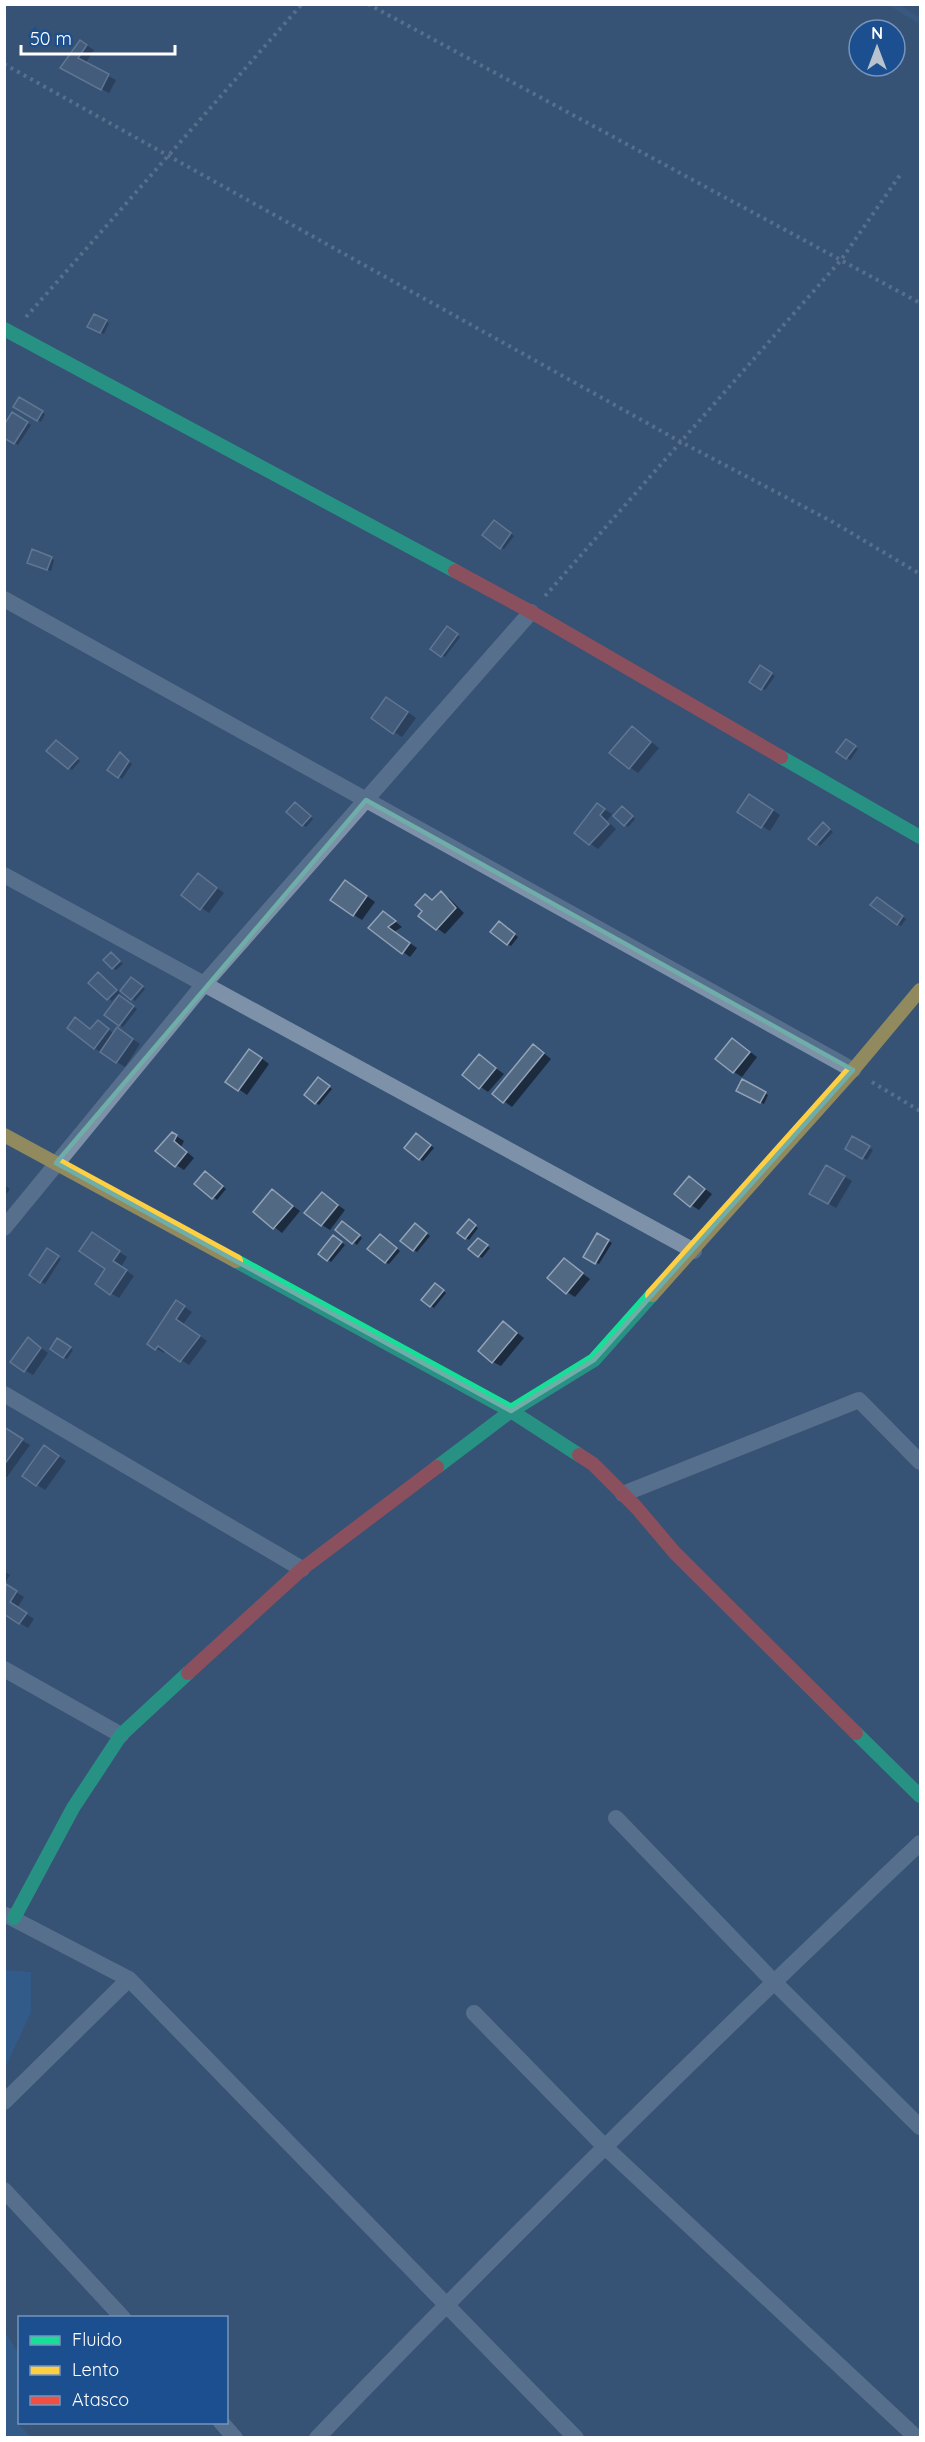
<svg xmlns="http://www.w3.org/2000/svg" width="925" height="2442" font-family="Quicksand,sans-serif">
  <rect width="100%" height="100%" fill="#365274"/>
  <path fill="#2f66a5" d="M5 1970 31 1972V2012L5 2068Z
    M5 2332 19 2354 20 2414 17 2423 31 2437H5Z"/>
  <path fill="#0007" d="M81 42 94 50 85 64 116 80 109 93 62 68Z
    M94 315 109 323 104 334 89 326Z
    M19 399 45 414 41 422 15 407Z
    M13 414 31 425 18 445 4 436Z
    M498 524 514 536 504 549 500 547Z
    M51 558 54 560 51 571 32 564Z
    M447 628 460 637 445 657 442 655Z
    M760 667 775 676 765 690 751 681Z
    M395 703 416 718 402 737 373 718Z
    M640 733 659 748 638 773 611 753Z
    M846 741 858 749 850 760 838 751Z
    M59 744 80 761 72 770 48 751Z
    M121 754 132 764 122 779 109 770Z
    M757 800 780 815 770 831 762 826Z
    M597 805 612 814 607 821 616 829 598 849 576 833Z
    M299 806 313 819 306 827 303 825Z
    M625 810 635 819 628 827 615 816Z
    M826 826 833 832 820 846 817 844Z
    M198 874 224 893 209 913 183 895Z
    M353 886 375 902 362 920 354 915Z
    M441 893 449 898 464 913 445 934 420 916 425 911 426 896 434 901Z
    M881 901 906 919 901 926 897 924Z
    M384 912 402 927 394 932 417 948 410 957 370 928Z
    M503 925 518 937 511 946 507 944Z
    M111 954 123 964 116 970 113 968Z
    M102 976 120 992 112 1001 90 983Z
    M135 981 145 989 135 1001 122 991Z
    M120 997 137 1009 123 1027 106 1015Z
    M76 1019 92 1030 106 1027 114 1034H125L140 1044 125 1067 94 1048Z
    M733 1039 757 1057 742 1077 734 1072Z
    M541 1051 551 1059 512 1107 494 1094Z
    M257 1055 269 1064 247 1095 227 1081Z
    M479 1056 504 1074 488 1092 464 1075Z
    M322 1081 332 1089 319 1105 316 1103Z
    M742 1081 768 1095 764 1104 738 1090Z
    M173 1134 184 1141 181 1147 194 1158 184 1170 176 1165Z
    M420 1137 434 1148 423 1161 419 1159Z
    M853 1138 873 1150 867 1160 847 1148Z
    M827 1167 852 1181 836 1208 811 1193Z
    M209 1175 226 1189 217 1200 197 1184Z
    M689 1177 712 1194 699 1210 691 1205Z
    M4 1185 10 1189 4 1197Z
    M272 1191 300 1211 282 1233 255 1212Z
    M322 1194 345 1210 330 1230 322 1225Z
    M472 1223 478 1228 469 1240 466 1238Z
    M346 1225 362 1238 357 1245 337 1230Z
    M419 1227 430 1236 417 1252 414 1250Z
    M598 1235 612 1243 599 1264 585 1256Z
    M384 1238 400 1251 389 1264 385 1262Z
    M100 1239 127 1257 121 1267 134 1276 119 1298 97 1284 107 1269Z
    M337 1239 345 1245 331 1262 328 1260Z
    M482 1242 490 1248 482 1258 470 1249Z
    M47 1250 61 1259 45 1284 31 1275Z
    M564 1260 590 1279 575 1297 567 1292Z
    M439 1287 446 1293 434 1308 431 1306Z
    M177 1302 192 1312 183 1324 207 1341 189 1365 166 1350 164 1353 149 1344Z
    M511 1328 524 1338 501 1366 493 1362Z
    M58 1340 73 1350 67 1359 52 1349Z
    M36 1344 48 1353 33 1375 25 1370Z
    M4 1430 30 1445 7 1477 4 1476Z
    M53 1452 66 1461 45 1490 24 1476Z
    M4 1571 10 1575 4 1584Z
    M4 1585 24 1597 17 1608 34 1619 28 1628 4 1613Z"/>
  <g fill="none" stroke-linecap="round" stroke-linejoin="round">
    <path stroke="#3b618d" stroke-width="6" d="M892 4 920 21"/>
  </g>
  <path fill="#526984" stroke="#92a2b6" stroke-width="1.5" d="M80 40 87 45 78 58 109 74 101 90 60 68Z
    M94 314 107 320 100 333 87 327Z
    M19 397 43 411 37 421 13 407Z
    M12 412 28 422 14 444 4 438V425Z
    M494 520 511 533 500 549 482 535Z
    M32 549 52 557 47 570 27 563Z
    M447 626 458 634 441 657 430 649Z
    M760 665 772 673 761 690 749 682Z
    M386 697 408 712 393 734 371 718Z
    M632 726 651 742 629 769 609 753Z
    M846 739 856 746 846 759 836 752Z
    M56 740 78 758 68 769 46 751Z
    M120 752 129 761 118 778 107 770Z
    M749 794 773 810 761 828 737 812Z
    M295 802 311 816 302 826 286 812Z
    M597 803 605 809 600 815 609 824 589 845 574 833Z
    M622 806 633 816 624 826 613 816Z
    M823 822 830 829 816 845 808 839Z
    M198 873 217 888 200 910 181 895Z
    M345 880 367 896 353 916 330 900Z
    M441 891 456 908 436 930 418 916 422 911 415 905 425 894 432 900Z
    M877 897 903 916 897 925 870 905Z
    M383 911 396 921 388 927 410 943 402 954 368 928Z
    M499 921 515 934 507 945 490 932Z
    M111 952 120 961 112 969 103 960Z
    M98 972 117 990 107 1000 88 983Z
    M131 977 143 986 131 1000 120 991Z
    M119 995 134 1006 119 1026 104 1015Z
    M75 1017 90 1029 98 1020 109 1029 94 1049 67 1028Z
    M117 1027 133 1039 116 1063 100 1052Z
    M732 1038 750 1052 733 1073 715 1059Z
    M533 1044 544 1053 503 1103 492 1094Z
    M249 1049 262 1058 238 1091 225 1082Z
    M479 1054 496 1068 479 1089 462 1075Z
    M318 1077 330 1086 315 1104 304 1095Z
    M742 1079 766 1092 760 1103 736 1091Z
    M172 1132 177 1135 174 1141 187 1152 175 1167 155 1151Z
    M416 1133 431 1145 419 1160 404 1148Z
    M852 1136 870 1146 862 1159 845 1149Z
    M826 1165 845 1176 828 1204 809 1194Z
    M205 1171 223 1186 212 1199 194 1184Z
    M689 1176 705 1189 690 1207 674 1194Z
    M272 1189 293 1206 273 1229 253 1212Z
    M322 1192 338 1205 321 1226 304 1213Z
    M469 1219 476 1225 465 1239 457 1233Z
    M342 1221 360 1235 352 1244 335 1230Z
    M415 1223 427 1233 413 1251 400 1241Z
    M92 1232 120 1251 113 1261 127 1270 110 1295 95 1284 105 1269 79 1251Z
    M597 1233 609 1240 595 1264 583 1257Z
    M380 1234 397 1248 385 1263 367 1249Z
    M333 1235 342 1242 327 1261 318 1254Z
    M478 1238 488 1245 478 1257 468 1249Z
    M47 1248 59 1256 40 1283 29 1275Z
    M564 1258 583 1273 566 1294 547 1278Z
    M435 1283 444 1290 430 1307 421 1300Z
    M176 1300 185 1306 176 1319 200 1336 180 1362 158 1346 155 1350 147 1344Z
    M503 1321 517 1333 492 1363 478 1351Z
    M28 1337 41 1348 24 1372 10 1362Z
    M57 1338 71 1347 63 1358 50 1349Z
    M4 1427 23 1439 4 1465Z
    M44 1445 59 1456 36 1486 22 1476Z
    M6 1584 17 1591 10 1602 27 1613 19 1624 4 1614Z"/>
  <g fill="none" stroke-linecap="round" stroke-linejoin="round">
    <path stroke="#7d92a8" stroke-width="4" stroke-dasharray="3 4.5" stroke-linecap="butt" d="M368 4 920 303
      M4 64 681 442 831 521 920 574
      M26 317 302 4
      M545 596 841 260 900 175
      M872 1082 920 1111"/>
    <path stroke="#7d92a8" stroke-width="16" d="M4 599 853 1070
      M4 875 694 1251
      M4 1228 204 984 531 612
      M4 1394 302 1569
      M623 1494 859 1400 920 1462
      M4 1669 121 1735
      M616 1818 773 1981 920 2127
      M6 1915 129 1979 576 2438
      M474 2013 605 2147 917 2438
      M4 2102 129 1979
      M4 2190 123 2318
      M221 2422 235 2438
      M317 2438C513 2234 715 2037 920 1843"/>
    <path stroke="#16e098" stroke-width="14" d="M4 329 455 571
      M781 757 920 837
      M236 1261 511 1411 579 1455
      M437 1467 511 1411 594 1360 652 1295
      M856 1733 920 1796
      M14 1918 73 1808 121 1735 188 1673"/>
    <path stroke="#ffcf43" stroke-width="14" d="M4 1135 236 1261
      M652 1295 853 1070 920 990"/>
    <path stroke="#f24e42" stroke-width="14" d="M455 571 531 612 781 757
      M579 1455 593 1464 636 1507 675 1553 856 1733
      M188 1673 302 1569 437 1467"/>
  </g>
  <path d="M0 0H925V2442H0ZM366 800 853 1070 594 1360 511 1411 56 1163Z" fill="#365274" fill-opacity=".55" fill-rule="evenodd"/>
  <path fill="none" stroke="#6fada8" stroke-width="4.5" stroke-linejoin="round" d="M366 800 853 1070 594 1360 511 1411 56 1163Z"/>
  <rect width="925" height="2442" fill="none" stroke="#ffffff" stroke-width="12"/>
  <rect x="18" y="2316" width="210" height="108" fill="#1b4f8f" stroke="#7695bc" stroke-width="1.5"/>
  <rect x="30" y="2336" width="30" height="9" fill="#16e098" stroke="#7695bc" stroke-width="1.5"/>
  <text x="72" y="2346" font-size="18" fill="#ffffff">Fluido</text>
  <rect x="30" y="2366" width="30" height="9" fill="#ffcf43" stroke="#7695bc" stroke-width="1.5"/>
  <text x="72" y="2376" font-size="18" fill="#ffffff">Lento</text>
  <rect x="30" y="2396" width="30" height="9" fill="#f24e42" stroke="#7695bc" stroke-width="1.5"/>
  <text x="72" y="2406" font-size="18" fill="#ffffff">Atasco</text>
  <g transform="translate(877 48)"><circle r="28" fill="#1b4f8f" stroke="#7695bc" stroke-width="1.5"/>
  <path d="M0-4.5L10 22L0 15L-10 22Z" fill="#b9c2ce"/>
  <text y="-9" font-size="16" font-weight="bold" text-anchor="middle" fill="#ffffff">N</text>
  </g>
  <path d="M21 45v9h154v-9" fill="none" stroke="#ffffff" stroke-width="3"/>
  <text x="30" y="45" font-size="18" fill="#ffffff" stroke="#1b4f8f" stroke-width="4.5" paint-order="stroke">50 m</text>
</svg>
